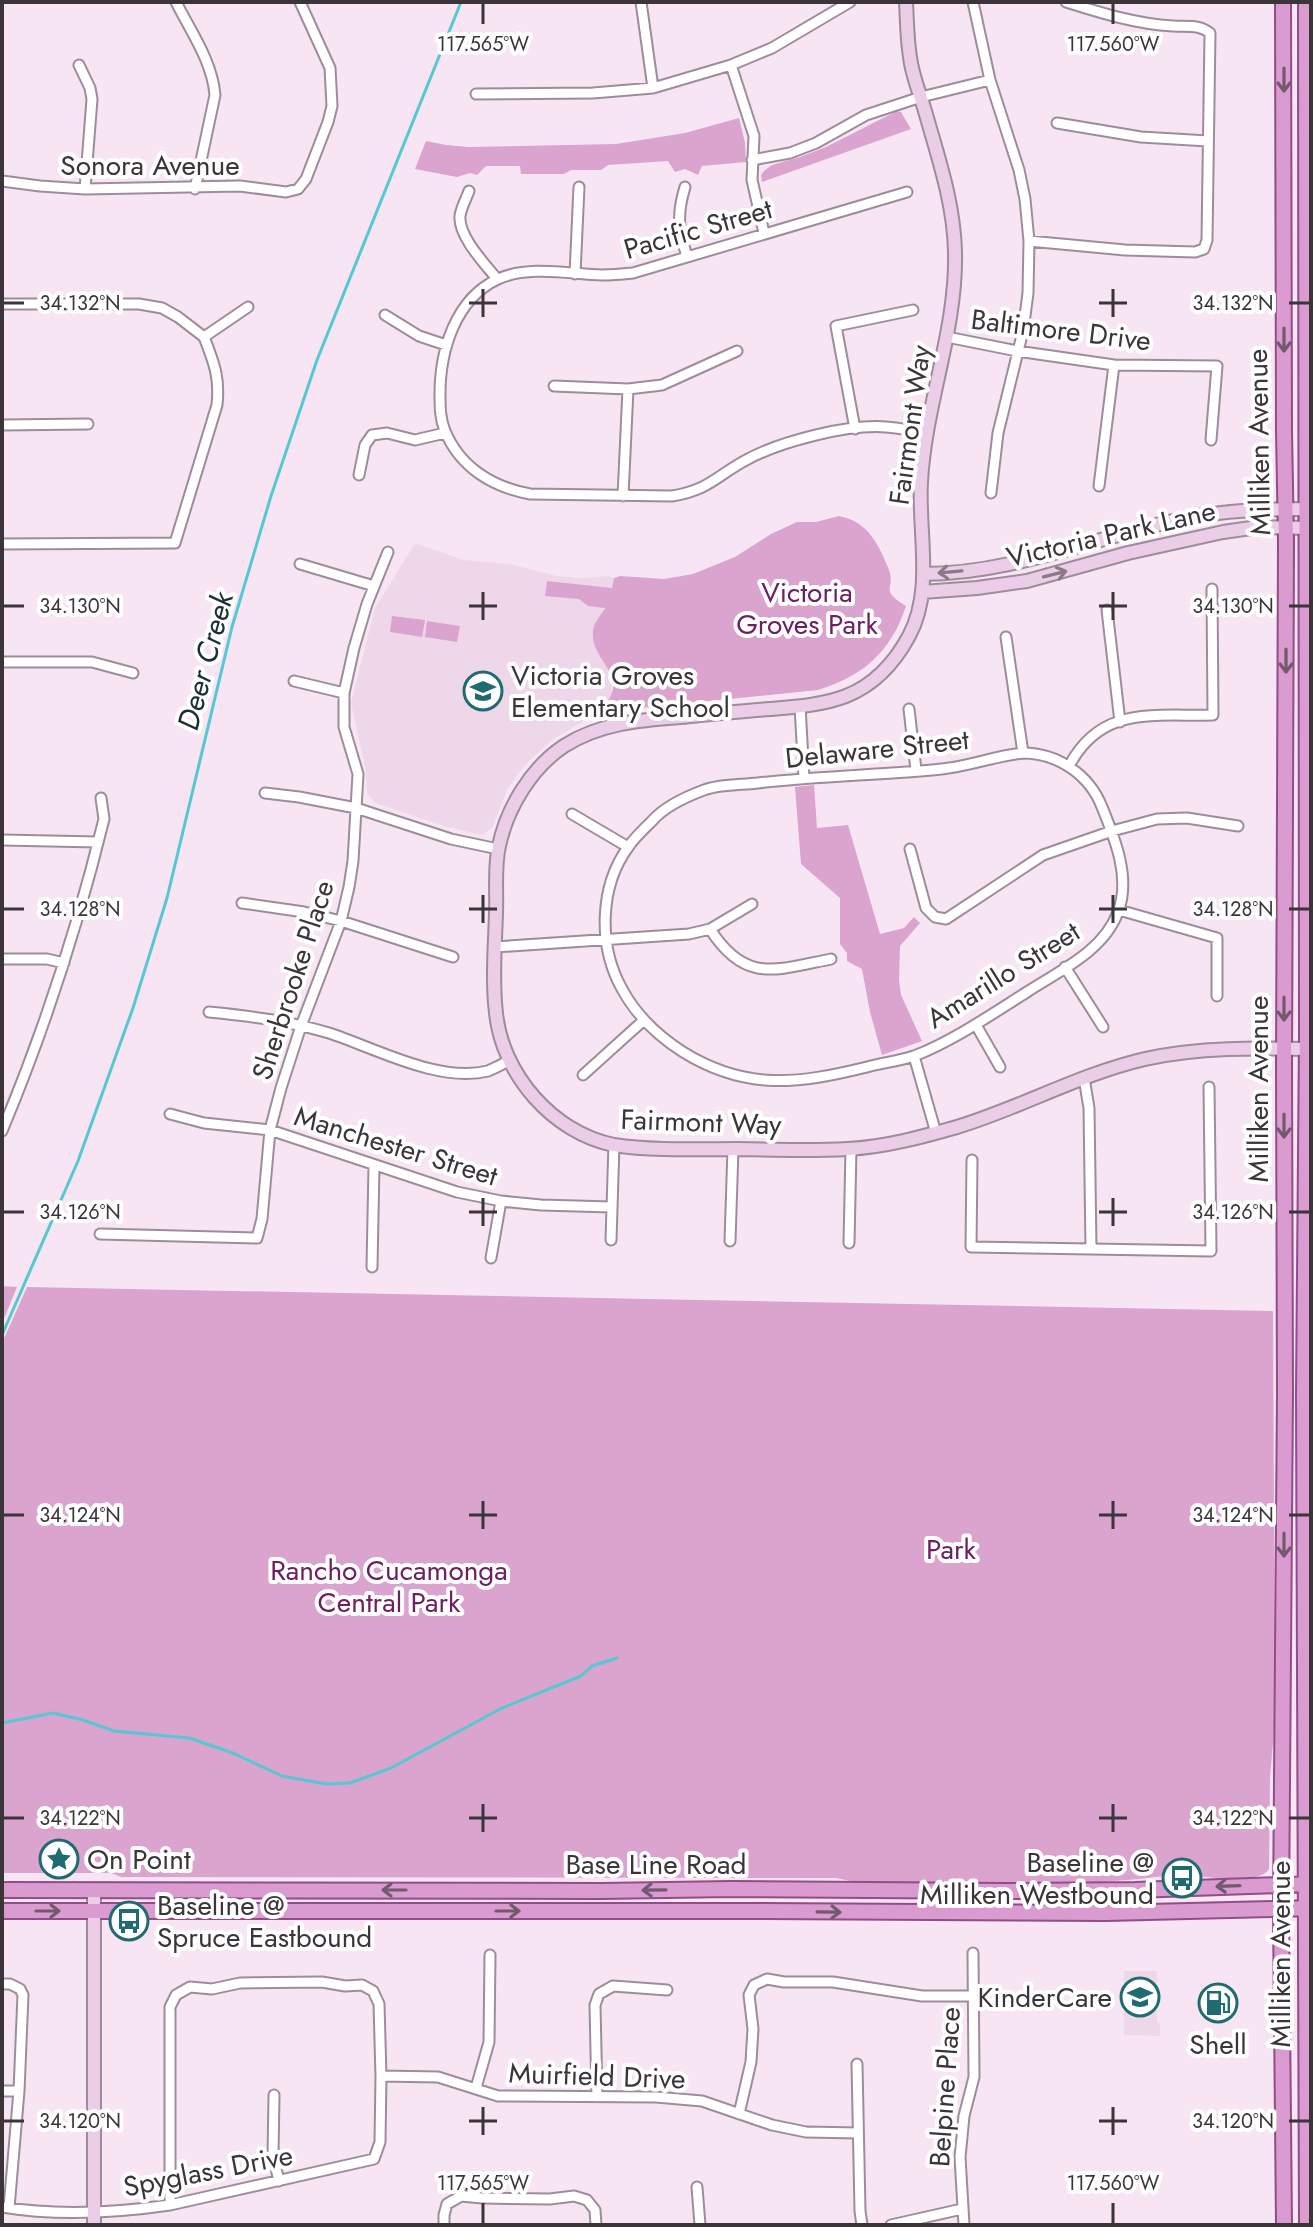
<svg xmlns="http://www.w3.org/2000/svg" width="1313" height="2227" font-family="Jost,sans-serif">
  <rect width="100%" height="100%" fill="#f7e5f3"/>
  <path fill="#efd7ea" d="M418 544 463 560 510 564 557 576 581 578 609 576 614 578 610 599 596 621 593 634 598 651 609 669 612 682V694L609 700 591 717 553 739 525 765 508 788 492 828 482 835 444 826 375 803 367 793 366 771 351 703 375 608 414 545Z
    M1124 1971H1157V2022L1160 2023V2036L1124 2035Z"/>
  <path fill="#daa4cf" d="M897 111 901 112 911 129 762 182 761 175 764 171 772 165 800 157 826 147Z
    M739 118 745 143 746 162 702 166 698 175 685 169 675 172 668 161 608 165 601 170H571L564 174H521L520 166H486L477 175 470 173 457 177 415 169 426 141 446 145 468 147 616 144 685 133Z
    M839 516C868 521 879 545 889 570 896 589 878 589 906 606 891 652 863 676 818 690L620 710 591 717C642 679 589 664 593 631 594 622 601 615 605 608L588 606 579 599 545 596 547 581 612 588 614 578 620 576 664 579 693 574 735 557 771 534 797 522H816Z
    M392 616 425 620 422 637 390 632Z
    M427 621 460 626 457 642 425 637Z
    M814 785 817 828 848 825 880 934 904 928 914 917 920 923 900 946 899 980 901 995 922 1041 882 1055 870 1012 862 969 847 961V953L840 944V898L801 864 795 787Z
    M2 1286 17 1287 3 1321H2Z
    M27 1287 1273 1311 1275 1721 1270 1777 1269 1869C1258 1887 1200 1875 1181 1875 1166 1875 1152 1878 1138 1879 1110 1882 1080 1882 1052 1883 986 1884 921 1882 855 1882L836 1878 121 1877 111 1873H2V1343Z"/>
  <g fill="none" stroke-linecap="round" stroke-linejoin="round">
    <path stroke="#55c8d2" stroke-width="3" d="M2 1335 78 1161 133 1008 167 898 232 627 271 496 317 360 461 2
      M2 1723 53 1713 83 1720 114 1731 189 1738 233 1753 282 1776 326 1784 350 1783 391 1768 500 1709 581 1676 592 1666 617 1658"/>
    <g stroke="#9d8d9a" stroke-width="13">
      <path id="street" d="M176 2C191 32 212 61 215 95L195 189
        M641 2 653 88
        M973 2 990 80 1019 170 1025 199 1029 241 1028 293 1023 331 998 433 991 493
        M79 65 90 88 92 99 85 189
        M731 65 754 136 752 180 764 233
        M476 94 593 93 653 88 731 65 772 48 850 2
        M1057 123 1141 137 1208 141
        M752 160 790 153 816 143 866 115 921 97 990 80
        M2 181 40 186 85 189 240 186 286 192 298 189 306 179 328 122 332 106 330 68 300 2
        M685 187C677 213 678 230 687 256
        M469 191C466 199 461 208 460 216 458 236 485 264 497 279
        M907 192 633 273C623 274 612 275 602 275 570 274 529 265 498 279 455 299 440 351 440 394 440 407 440 419 445 431 460 467 492 487 530 494L672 496C710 490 717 475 748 459 782 441 848 424 886 427 900 428 914 431 928 433
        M1029 241 1125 250 1195 252 1204 249 1207 240 1210 33C1199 24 1187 27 1173 26 1136 24 1101 13 1066 2
        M575 274 579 187
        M2 304H139L162 308 178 317 204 337
        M385 315 419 336 446 345
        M204 337 248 307
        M947 337 1017 351 1114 365 1217 366 1211 440
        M554 386 628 389 662 385 737 351
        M2 425 88 424
        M855 429 836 326 913 310
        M359 475 365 445 372 435 387 433 415 440 445 433
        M1099 486 1114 365
        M623 496 628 389
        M2 544 175 543 217 405C220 377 214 363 204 337
        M300 564 374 586
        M1107 610 1120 722
        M1006 637 1023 753
        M2 662H92L133 673
        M294 681 344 693
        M800 706 804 778
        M909 709 916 770
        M1023 753C1057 753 1089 774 1102 807 1115 839 1131 878 1118 912 1104 951 1059 971 1027 992 992 1014 953 1041 914 1056 899 1061 882 1063 867 1067 798 1084 746 1091 683 1052 658 1036 636 1015 622 989 598 946 599 886 629 846 635 837 644 829 652 821 665 806 685 797 704 790 720 784 741 785 758 783 819 776 881 775 942 769 970 766 995 756 1023 753Z
        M1069 766C1102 704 1155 717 1213 715L1212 589
        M265 793 299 797 356 808 451 839 498 849
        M572 814 628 847
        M2 840 98 842
        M910 849 926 908 935 917 946 919 1043 855 1112 831 1157 819 1187 818 1238 826
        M242 903 304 912 341 921 453 957
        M1119 910 1217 938V996
        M710 929C745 984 776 970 831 959
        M495 947 689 934 710 929 752 904
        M2 959H47L64 963
        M1065 967 1103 1027
        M209 1012C250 1016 289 1021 329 1033 375 1048 438 1083 488 1071 495 1068 503 1064 510 1060
        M976 1025 1000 1067
        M914 1056 936 1133
        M583 1075 644 1020
        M1084 1078 1089 1108 1091 1249
        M170 1114 204 1123 270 1130 457 1192 501 1201 541 1205 611 1207
        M2 1131C44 1031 78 925 104 819L101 798
        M972 1160 971 1247 1211 1251 1209 1087
        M100 1234 257 1238 262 1219 270 1130 281 1088 301 1026 341 921 349 887 353 861 358 774 344 727V693L354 648 367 604 388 552
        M611 1240 614 1144
        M730 1241 733 1149
        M849 1243 851 1149
        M491 1258 501 1201
        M372 1267 374 1166
        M2 1984H10L20 1989 23 1995 19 2091 9 2208
        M857 2064 860 2211 862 2225
        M381 2076 438 2077 498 2096 656 2097 702 2101 772 2125 806 2132 858 2133
        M476 2088 489 2042 490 1955
        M2 2091H19
        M274 2095 273 2156 279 2181
        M597 2097 595 2005 599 1994 613 1986 667 1990
        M739 2114 751 2062 753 2029 749 1995 754 1985 767 1979 784 1982H833L922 1996H974
        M697 2187 700 2225
        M2 2207C57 2216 115 2213 170 2205L374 2159 380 2142 381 2076 379 2004 373 1991 362 1985 345 1986 322 1982 240 1983 212 1989 190 1987 176 1995 170 2007V2205
        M444 2225V2215L447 2204 461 2196 482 2198 550 2199 574 2196 587 2200 595 2210 596 2225
        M891 2225 962 2209
        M964 2225 960 2157 964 2116 974 2077 973 1953"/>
    </g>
    <g stroke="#9d8d9a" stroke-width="16">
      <path id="secondary" d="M906 2C907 20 907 39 910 57 912 75 920 94 925 111 938 157 954 203 955 252 957 330 925 405 921 482 918 532 934 590 909 636 895 662 874 685 846 696 823 705 794 707 770 709 740 711 711 714 681 717 640 720 600 723 564 746 531 768 507 808 499 846 494 867 497 891 496 913 495 945 492 980 496 1013 502 1074 553 1133 614 1145 652 1151 699 1149 737 1149 774 1150 811 1151 848 1149 885 1147 922 1137 957 1127 1020 1108 1080 1074 1145 1059 1199 1047 1256 1048 1311 1049
        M923 574C1013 574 1095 537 1182 519 1224 510 1268 509 1311 509
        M922 592 977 588 1027 581 1128 553 1223 532 1258 527 1311 528
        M94 2225V1890"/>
    </g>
    <g stroke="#924c87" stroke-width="18">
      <path id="primary" d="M1283 2 1284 431 1286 541 1284 1068 1285 1393 1281 1911 1284 2225
        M1306 2 1307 1036 1304 1393 1307 2225
        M2 1890 601 1891 732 1889 1007 1891 1135 1890 1311 1884
        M2 1911H751L1106 1913 1311 1908"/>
    </g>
    <use href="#street" stroke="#fff" stroke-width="9"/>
    <use href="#secondary" stroke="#eccde8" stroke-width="12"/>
    <use href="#primary" stroke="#da9bd0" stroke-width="14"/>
  </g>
  <defs><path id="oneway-shaft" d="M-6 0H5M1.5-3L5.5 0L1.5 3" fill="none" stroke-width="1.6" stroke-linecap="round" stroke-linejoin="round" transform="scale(2)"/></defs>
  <g stroke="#73596e">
    <use href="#oneway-shaft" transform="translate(1284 80) rotate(90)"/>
    <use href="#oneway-shaft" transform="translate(1284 340) rotate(90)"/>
    <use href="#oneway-shaft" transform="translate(1286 661) rotate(90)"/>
    <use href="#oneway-shaft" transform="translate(1284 1009) rotate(90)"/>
    <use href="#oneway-shaft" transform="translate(1284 1126) rotate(90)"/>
    <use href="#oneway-shaft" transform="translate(1284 1545) rotate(90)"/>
    <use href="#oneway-shaft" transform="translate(1228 1886) rotate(178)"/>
    <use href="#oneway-shaft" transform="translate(394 1890) rotate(-180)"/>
    <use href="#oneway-shaft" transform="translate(654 1890) rotate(179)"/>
    <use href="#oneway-shaft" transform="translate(48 1911)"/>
    <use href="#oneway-shaft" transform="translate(508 1911)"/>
    <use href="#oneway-shaft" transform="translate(829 1912) rotate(1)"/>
  </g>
  <g stroke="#8b7988">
    <use href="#oneway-shaft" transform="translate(950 572) rotate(175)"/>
    <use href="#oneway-shaft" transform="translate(1055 574) rotate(-14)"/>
  </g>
  <path fill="none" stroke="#3b353a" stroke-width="3" d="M483 4V24M1113 4V24M483 289V317M1113 289V317M4 303H24M469 303H497M1099 303H1127M1289 303H1309M483 592V620M1113 592V620M4 606H24M469 606H497M1099 606H1127M1289 606H1309M483 895V923M1113 895V923M4 909H24M469 909H497M1099 909H1127M1289 909H1309M483 1198V1226M1113 1198V1226M4 1212H24M469 1212H497M1099 1212H1127M1289 1212H1309M483 1501V1529M1113 1501V1529M4 1515H24M469 1515H497M1099 1515H1127M1289 1515H1309M483 1804V1832M1113 1804V1832M4 1818H24M469 1818H497M1099 1818H1127M1289 1818H1309M483 2107V2135M1113 2107V2135M4 2121H24M469 2121H497M1099 2121H1127M1289 2121H1309M483 2203V2223M1113 2203V2223"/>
  <defs>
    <g id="school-ring" transform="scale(2)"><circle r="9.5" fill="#fff" stroke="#1f6b71" stroke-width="1.5"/><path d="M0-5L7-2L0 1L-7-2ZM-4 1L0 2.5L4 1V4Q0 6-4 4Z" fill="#1f6b71"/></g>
    <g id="sight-ring" transform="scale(2)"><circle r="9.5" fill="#fff" stroke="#1f6b71" stroke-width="1.5"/><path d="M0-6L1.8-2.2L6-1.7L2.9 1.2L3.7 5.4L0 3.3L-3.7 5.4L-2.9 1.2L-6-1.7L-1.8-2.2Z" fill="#1f6b71"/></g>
    <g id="bus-ring" transform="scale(2)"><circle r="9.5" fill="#fff" stroke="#1f6b71" stroke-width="1.5"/><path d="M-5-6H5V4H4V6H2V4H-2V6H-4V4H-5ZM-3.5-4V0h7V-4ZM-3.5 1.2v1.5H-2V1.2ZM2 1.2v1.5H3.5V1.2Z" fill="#1f6b71"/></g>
    <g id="fuel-ring" transform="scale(2)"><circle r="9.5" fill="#fff" stroke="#1f6b71" stroke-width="1.5"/><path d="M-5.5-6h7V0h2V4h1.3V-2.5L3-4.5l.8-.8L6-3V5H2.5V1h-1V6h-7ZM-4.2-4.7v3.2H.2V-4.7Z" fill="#1f6b71"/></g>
  </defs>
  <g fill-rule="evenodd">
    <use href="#school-ring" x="483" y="691"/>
    <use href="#sight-ring" x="59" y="1859"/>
    <use href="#bus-ring" x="1182" y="1878"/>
    <use href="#bus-ring" x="129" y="1921"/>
    <use href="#school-ring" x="1140" y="1997"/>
    <use href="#fuel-ring" x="1218" y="2003"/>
  </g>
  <g text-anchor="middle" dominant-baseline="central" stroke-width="8" stroke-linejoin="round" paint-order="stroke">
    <g font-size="28" fill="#3b353a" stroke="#fff">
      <text x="150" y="165">Sonora Avenue</text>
      <text transform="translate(698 229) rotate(-16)">Pacific Street</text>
      <text transform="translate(1061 330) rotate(7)">Baltimore Drive</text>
      <text transform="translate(910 425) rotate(-82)">Fairmont Way</text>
      <text transform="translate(1259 442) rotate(-91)">Milliken Avenue</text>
      <text transform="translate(1111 534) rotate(-13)">Victoria Park Lane</text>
      <text transform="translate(877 749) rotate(-6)">Delaware Street</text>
      <text transform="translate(1003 975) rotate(-32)">Amarillo Street</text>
      <text transform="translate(293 980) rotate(-72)">Sherbrooke Place</text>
      <text transform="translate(1258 1089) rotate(-90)">Milliken Avenue</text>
      <text transform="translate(701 1122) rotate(2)">Fairmont Way</text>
      <text transform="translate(396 1146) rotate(17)">Manchester Street</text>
      <text x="656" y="1864">Base Line Road</text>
      <text transform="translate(1280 1954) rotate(-90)">Milliken Avenue</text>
      <text transform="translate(597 2076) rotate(2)">Muirfield Drive</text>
      <text transform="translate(945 2087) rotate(-86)">Belpine Place</text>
      <text transform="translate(208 2171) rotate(-11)">Spyglass Drive</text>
    </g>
    <g font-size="28" fill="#6c2062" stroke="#fff">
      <text x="807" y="592">Victoria<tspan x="807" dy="32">Groves Park</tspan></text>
      <text x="951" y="1549">Park</text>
      <text x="389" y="1570">Rancho Cucamonga<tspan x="389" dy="32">Central Park</tspan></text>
    </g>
    <g font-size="28" fill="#3b353a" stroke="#fff" text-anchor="start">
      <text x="511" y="675">Victoria Groves<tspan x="511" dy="32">Elementary School</tspan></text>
      <text x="87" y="1859">On Point</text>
      <text x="1154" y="1862" text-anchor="end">Baseline @<tspan x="1154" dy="32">Milliken Westbound</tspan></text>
      <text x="157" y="1905">Baseline @<tspan x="157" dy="32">Spruce Eastbound</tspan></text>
      <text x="1112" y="1997" text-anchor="end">KinderCare</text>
      <text x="1218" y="2044" text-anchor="middle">Shell</text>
    </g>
    <g font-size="30" font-style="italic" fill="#1b3032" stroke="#fff">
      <text transform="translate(205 661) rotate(-75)">Deer Creek</text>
    </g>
  </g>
  <g font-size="20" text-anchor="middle" fill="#3b353a" stroke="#fff" stroke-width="8" stroke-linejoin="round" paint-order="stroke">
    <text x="483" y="51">117.565°W</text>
    <text x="1113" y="51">117.560°W</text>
    <text x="80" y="310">34.132°N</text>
    <text x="1233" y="310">34.132°N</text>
    <text x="80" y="613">34.130°N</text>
    <text x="1233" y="613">34.130°N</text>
    <text x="80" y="916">34.128°N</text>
    <text x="1233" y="916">34.128°N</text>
    <text x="80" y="1219">34.126°N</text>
    <text x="1233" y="1219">34.126°N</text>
    <text x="80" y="1522">34.124°N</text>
    <text x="1233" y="1522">34.124°N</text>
    <text x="80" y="1825">34.122°N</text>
    <text x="1233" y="1825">34.122°N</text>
    <text x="80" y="2128">34.120°N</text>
    <text x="1233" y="2128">34.120°N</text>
    <text x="483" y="2190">117.565°W</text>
    <text x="1113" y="2190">117.560°W</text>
  </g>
  <rect width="1313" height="2227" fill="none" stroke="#3b353a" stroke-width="8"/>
</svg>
